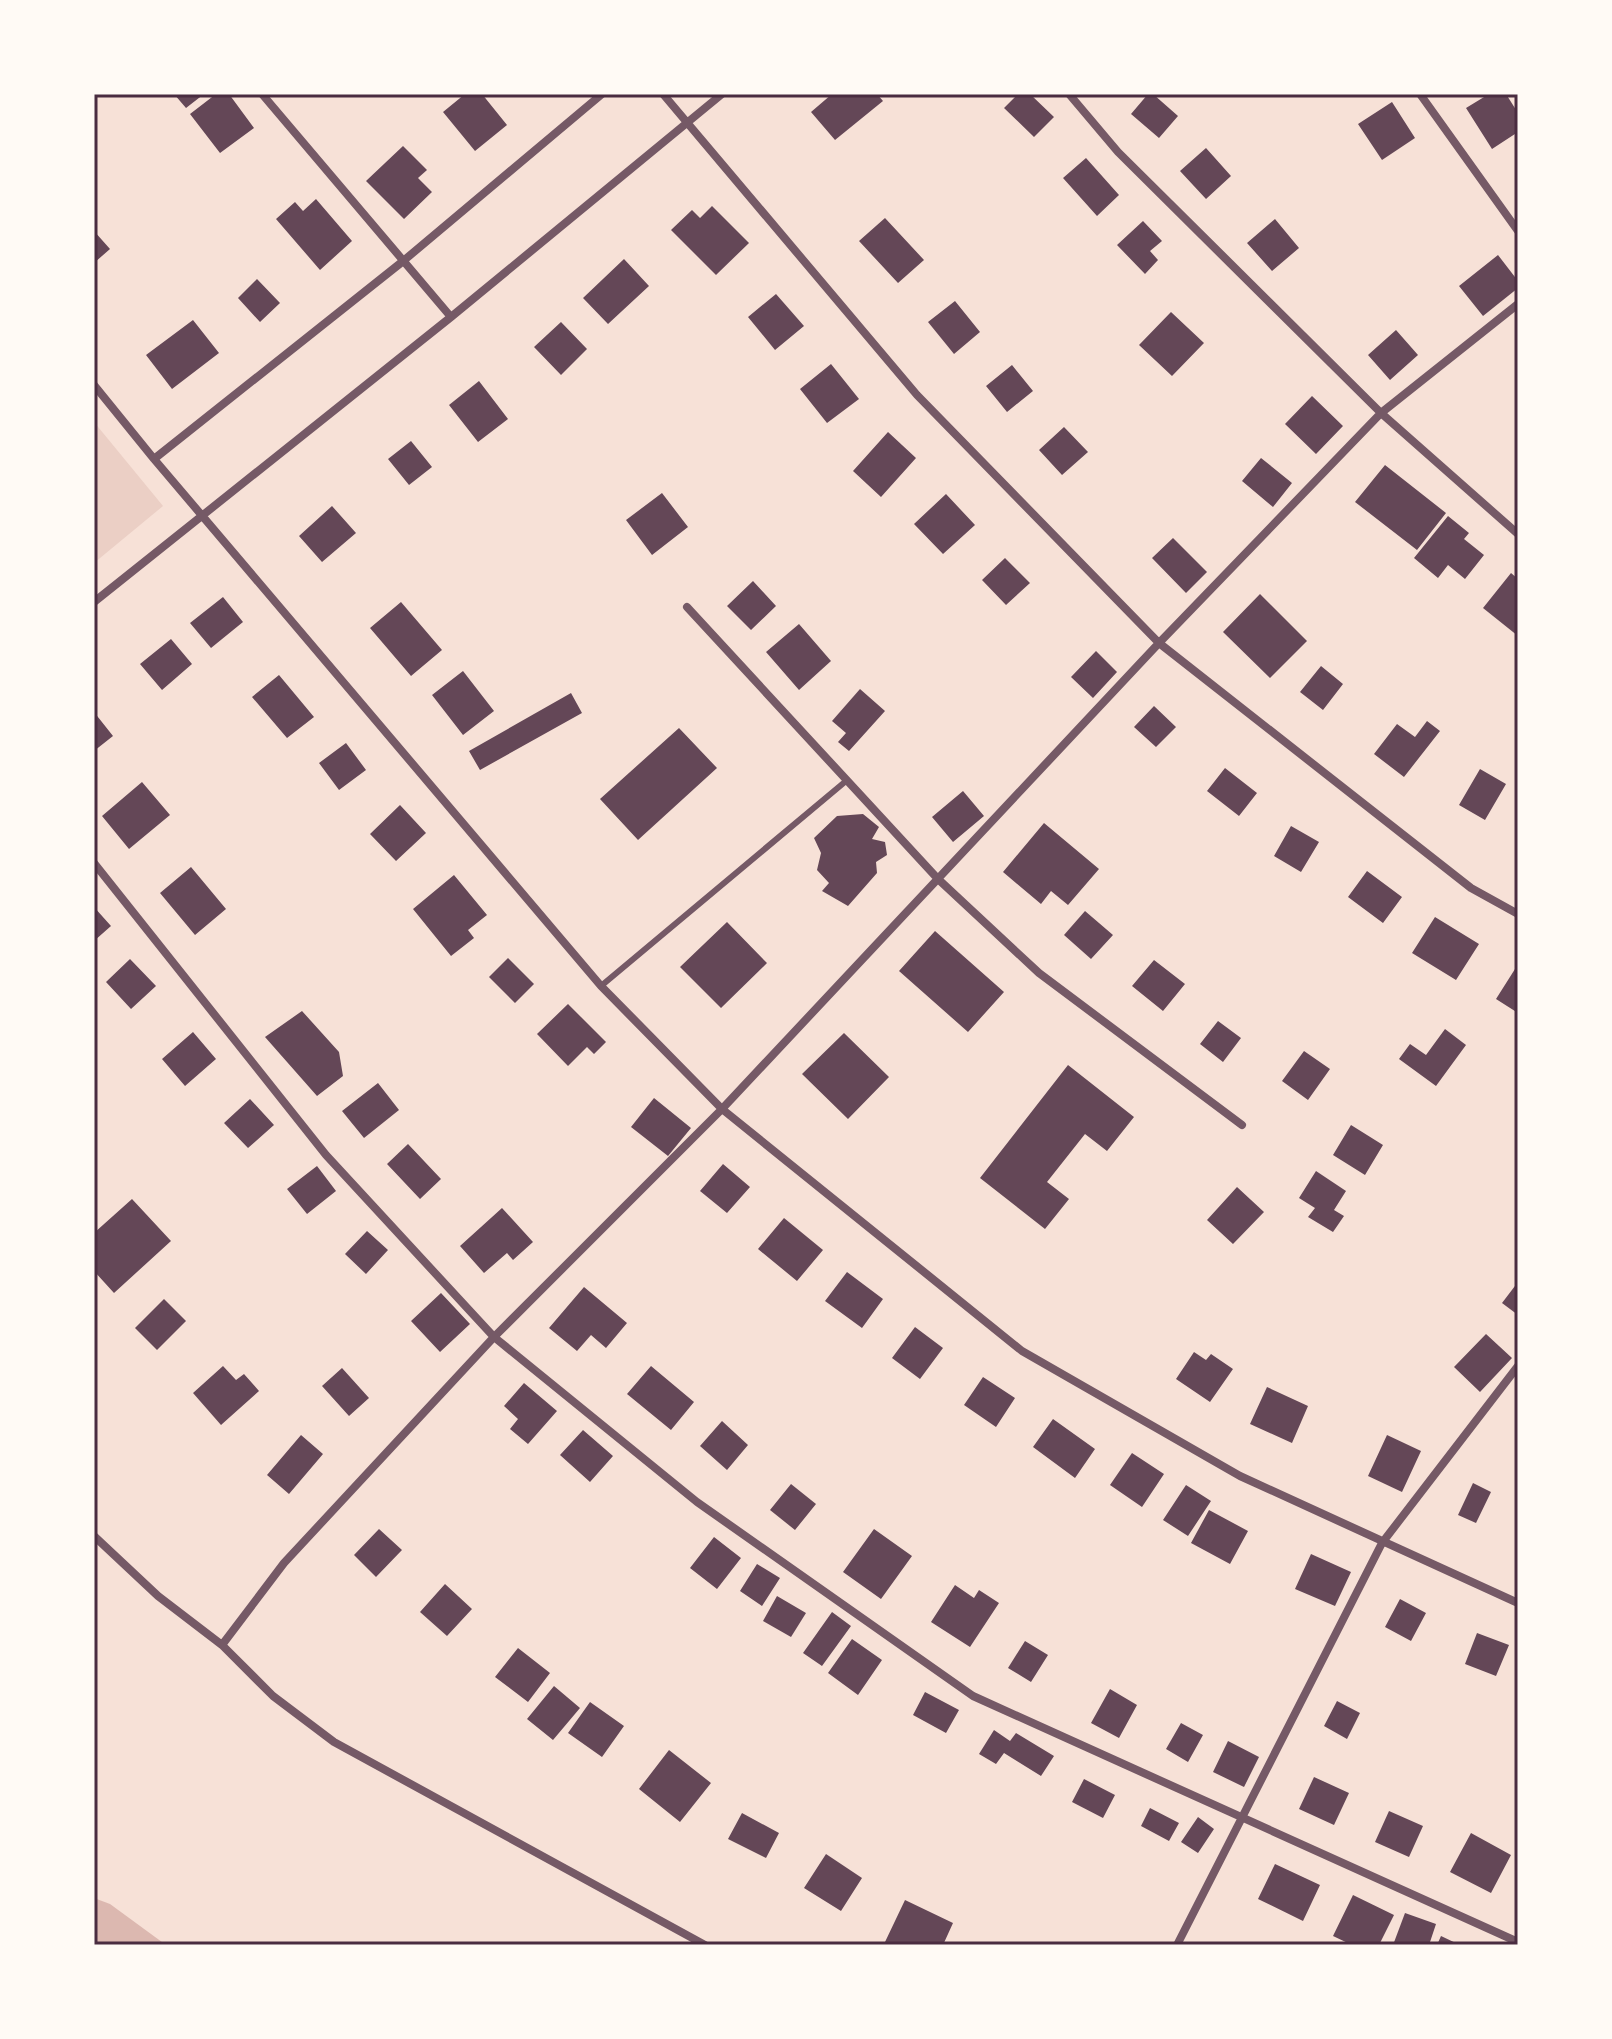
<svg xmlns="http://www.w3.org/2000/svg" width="1612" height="2039" font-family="'Golos Text',sans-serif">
  <rect width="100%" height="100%" fill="#f7e1d7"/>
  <path fill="#ebcfc5" d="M94 422 163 506 94 563Z"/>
  <path fill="#dcb8b0" d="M94 1898 110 1904 166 1945H94Z"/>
  <path fill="#644757" d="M174 94H204L186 108Z
    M216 94H229L254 128 220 153 190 114Z
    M465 94H482L507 125 475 151 443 112Z
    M832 94H877L883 101 835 140 811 112Z
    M1018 94H1030L1054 117 1034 137 1004 108Z
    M1148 94H1153L1178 116 1159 138 1131 114Z
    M1489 94H1506L1518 113V132L1492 149 1466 108Z
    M1392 102 1415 138 1382 160 1358 124Z
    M403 146 427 170 418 178 432 192 404 219 366 181Z
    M1206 148 1231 176 1206 199 1180 171Z
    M1086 158 1119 195 1097 216 1063 178Z
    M316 199 352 241 320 270 276 219 295 202 303 211Z
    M712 206 749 243 716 275 671 230 692 210 700 218Z
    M885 218 924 260 898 283 859 241Z
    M1275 219 1299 248 1272 271 1247 243Z
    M1143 221 1162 241 1150 251 1158 260 1145 274 1117 245Z
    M94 231 110 249 94 263Z
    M1498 255 1518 281V288L1483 316 1459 286Z
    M624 259 649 286 608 324 583 298Z
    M257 279 280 303 260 322 238 298Z
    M776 294 804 326 775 350 748 317Z
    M955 301 980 332 954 354 928 322Z
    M1171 312 1204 343 1172 376 1139 345Z
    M193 320 219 353 172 389 146 355Z
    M561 322 587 349 561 375 534 347Z
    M1396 330 1418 355 1390 380 1368 355Z
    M831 364 859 399 827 423 800 389Z
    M1012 365 1033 391 1007 412 986 386Z
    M479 381 508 419 478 442 449 405Z
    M1312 396 1343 426 1316 454 1285 424Z
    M1064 427 1088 452 1062 475 1039 450Z
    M888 432 916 458 881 497 853 471Z
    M411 441 432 467 409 485 388 459Z
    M1261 458 1292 483 1273 507 1242 481Z
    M1385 465 1446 513 1417 550 1355 502Z
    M662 493 688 527 652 555 626 520Z
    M946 494 975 525 943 554 914 524Z
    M332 506 356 533 322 562 299 536Z
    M1448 516 1469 533 1464 539 1484 555 1465 579 1448 565 1438 578 1414 558Z
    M1173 538 1207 572 1186 593 1152 558Z
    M1005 558 1030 583 1006 605 982 580Z
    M1511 573 1518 579V636L1483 608Z
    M753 581 776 606 751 630 727 606Z
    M1260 594 1307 641 1270 678 1223 632Z
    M223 597 243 622 211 648 190 623Z
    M401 602 442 650 411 676 370 628Z
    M799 624 831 661 799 690 766 652Z
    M171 639 192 664 162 690 140 664Z
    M1096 651 1117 672 1093 698 1071 677Z
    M1321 666 1343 684 1323 710 1300 692Z
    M463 671 494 711 463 735 432 695Z
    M279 675 314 717 287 738 252 697Z
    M860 689 885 711 849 751 838 742 846 733 832 721Z
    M571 693 582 713 480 770 469 751Z
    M1154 706 1176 727 1156 747 1134 727Z
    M94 712 113 736 94 751Z
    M1427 721 1440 731 1404 777 1374 754 1397 724 1415 737Z
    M679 728 717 768 638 840 600 799Z
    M346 743 366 770 339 790 319 763Z
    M1225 768 1257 793 1239 816 1207 791Z
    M1480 769 1506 784 1485 820 1459 805Z
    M142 782 170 815 129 849 102 816Z
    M963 791 984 816 953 842 932 817Z
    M400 805 426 833 396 861 370 834Z
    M863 814 879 827 872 839 885 842 887 855 876 862 877 873 848 906 822 891 829 883 817 870 821 853 814 838 837 816Z
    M1044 823 1099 869 1068 905 1051 891 1041 904 1003 872Z
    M1291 826 1319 842 1301 872 1274 856Z
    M191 867 226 909 195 935 160 893Z
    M1367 871 1402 897 1383 923 1348 897Z
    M454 875 487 915 468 930 474 938 451 956 413 909Z
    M94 907 111 926 94 941Z
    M1085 911 1113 935 1091 959 1064 935Z
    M1435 917 1479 944 1456 980 1412 953Z
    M727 922 767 963 721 1008 680 967Z
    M935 931 1004 992 968 1032 899 971Z
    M508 958 534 984 515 1003 489 977Z
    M130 959 156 986 131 1009 106 982Z
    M1154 960 1185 984 1163 1011 1132 986Z
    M1515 969 1518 972V1013L1496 999Z
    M568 1004 606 1042 594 1054 587 1047 568 1066 537 1034Z
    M302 1011 339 1052 343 1076 317 1096 265 1037Z
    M1218 1021 1241 1038 1223 1062 1200 1044Z
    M1445 1029 1466 1045 1436 1086 1399 1059 1410 1044 1426 1055Z
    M193 1032 216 1059 185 1086 162 1059Z
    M844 1033 889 1077 848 1119 802 1074Z
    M1304 1051 1330 1069 1308 1100 1282 1081Z
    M1068 1065 1134 1117 1107 1151 1085 1134 1047 1182 1069 1199 1045 1229 980 1178Z
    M378 1083 399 1110 364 1138 342 1111Z
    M654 1098 691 1128 668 1156 631 1127Z
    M250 1099 274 1125 248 1148 224 1123Z
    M1351 1125 1383 1145 1365 1175 1333 1155Z
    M408 1144 441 1179 420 1199 387 1164Z
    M723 1164 750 1187 727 1213 700 1191Z
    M317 1166 336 1191 307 1214 287 1189Z
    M1316 1171 1346 1191 1334 1210 1344 1216 1333 1232 1308 1217 1315 1208 1299 1198Z
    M1237 1187 1264 1212 1233 1244 1207 1220Z
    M132 1199 171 1241 114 1293 94 1271V1233Z
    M502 1208 533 1242 513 1260 507 1253 484 1273 460 1246Z
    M784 1218 823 1250 797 1281 758 1249Z
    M367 1231 388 1250 366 1274 345 1254Z
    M847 1272 883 1299 862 1328 825 1301Z
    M1518 1282V1315L1502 1303Z
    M584 1287 627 1323 606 1348 591 1335 577 1351 549 1328Z
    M441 1293 470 1324 440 1352 411 1321Z
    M164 1299 186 1321 157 1350 135 1328Z
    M915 1327 943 1348 920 1379 892 1358Z
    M1486 1334 1512 1358 1480 1392 1454 1367Z
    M1194 1352 1206 1360 1211 1354 1233 1369 1210 1402 1176 1379Z
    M223 1366 236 1380 244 1374 259 1391 221 1425 193 1393Z
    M651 1366 694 1402 671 1430 627 1394Z
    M342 1368 369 1398 349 1416 322 1386Z
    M983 1377 1015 1398 996 1427 964 1405Z
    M524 1383 557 1411 528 1444 510 1429 518 1419 504 1406Z
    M1267 1387 1308 1406 1292 1443 1250 1424Z
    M1053 1419 1095 1449 1075 1478 1033 1447Z
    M722 1421 748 1445 727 1470 700 1446Z
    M583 1430 613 1456 590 1482 560 1455Z
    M301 1435 323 1454 289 1494 267 1475Z
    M1387 1435 1421 1451 1402 1492 1368 1476Z
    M1132 1453 1164 1474 1142 1507 1110 1485Z
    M1473 1483 1491 1492 1476 1523 1458 1515Z
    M791 1484 816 1504 795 1530 770 1510Z
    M1186 1485 1211 1501 1188 1536 1163 1520Z
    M1209 1510 1248 1531 1230 1564 1191 1543Z
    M379 1529 402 1550 376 1577 354 1555Z
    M874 1529 912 1556 881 1599 843 1572Z
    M714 1537 741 1558 717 1589 690 1568Z
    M1311 1554 1351 1572 1335 1606 1295 1589Z
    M757 1564 780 1578 762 1606 740 1591Z
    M445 1584 472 1609 447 1636 420 1612Z
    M955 1585 974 1598 979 1590 999 1603 970 1647 931 1622Z
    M777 1596 806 1613 791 1637 763 1621Z
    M1400 1599 1426 1613 1411 1641 1385 1627Z
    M832 1612 851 1626 822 1666 803 1653Z
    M1477 1633 1509 1645 1496 1676 1465 1664Z
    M852 1639 882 1660 858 1695 828 1673Z
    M1025 1641 1048 1655 1031 1682 1008 1668Z
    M518 1648 550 1673 528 1702 495 1677Z
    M554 1686 580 1708 553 1740 527 1719Z
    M1110 1689 1137 1705 1119 1738 1091 1723Z
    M925 1692 959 1710 946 1733 913 1715Z
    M1337 1701 1360 1713 1347 1739 1324 1726Z
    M590 1702 624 1726 602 1757 568 1733Z
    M1181 1723 1203 1735 1188 1762 1166 1749Z
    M994 1730 1010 1741 1016 1733 1054 1756 1041 1776 1004 1753 996 1764 979 1754Z
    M1228 1741 1259 1757 1244 1787 1213 1772Z
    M669 1750 711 1783 680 1822 639 1789Z
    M1314 1777 1349 1793 1334 1825 1299 1809Z
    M1084 1779 1115 1795 1103 1818 1072 1802Z
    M1150 1808 1179 1823 1169 1841 1141 1826Z
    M1389 1811 1423 1826 1409 1857 1375 1842Z
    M742 1813 779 1833 766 1858 728 1839Z
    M1198 1817 1214 1829 1198 1853 1181 1842Z
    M1471 1833 1511 1855 1491 1893 1450 1872Z
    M826 1854 862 1878 841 1911 804 1888Z
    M1275 1864 1320 1885 1303 1921 1258 1899Z
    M1353 1895 1394 1915 1379 1945H1352L1333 1936Z
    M905 1900 953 1923 943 1945H892L885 1942Z
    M1405 1913 1436 1924 1429 1945H1393Z
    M1441 1936 1460 1945H1437Z"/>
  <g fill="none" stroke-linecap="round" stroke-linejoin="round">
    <path stroke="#755966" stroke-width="6" d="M601 986 846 781"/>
    <path stroke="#755966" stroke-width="8" d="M262 94 451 317
      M663 94 917 395 1159 643 1471 888 1518 914
      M1069 94 1118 152 1381 413 1518 534
      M1420 94 1518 231
      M94 385 154 459 601 986 722 1109 1022 1351 1240 1476 1518 1603
      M154 459 402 262 602 94
      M94 602 451 317 722 94
      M687 607 938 879 1039 973 1242 1125
      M94 863 326 1155 494 1337 697 1502 973 1696 1518 1942
      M94 1536 158 1596 222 1645 273 1696 334 1742 705 1945
      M222 1645 284 1563 494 1337 722 1109 1159 643 1381 413 1518 304
      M1177 1945 1382 1543 1518 1366"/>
  </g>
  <rect width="1612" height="2039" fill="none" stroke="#fffaf5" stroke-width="192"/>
  <rect x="96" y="96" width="1420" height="1847" fill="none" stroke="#4a2c40" stroke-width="3"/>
</svg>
